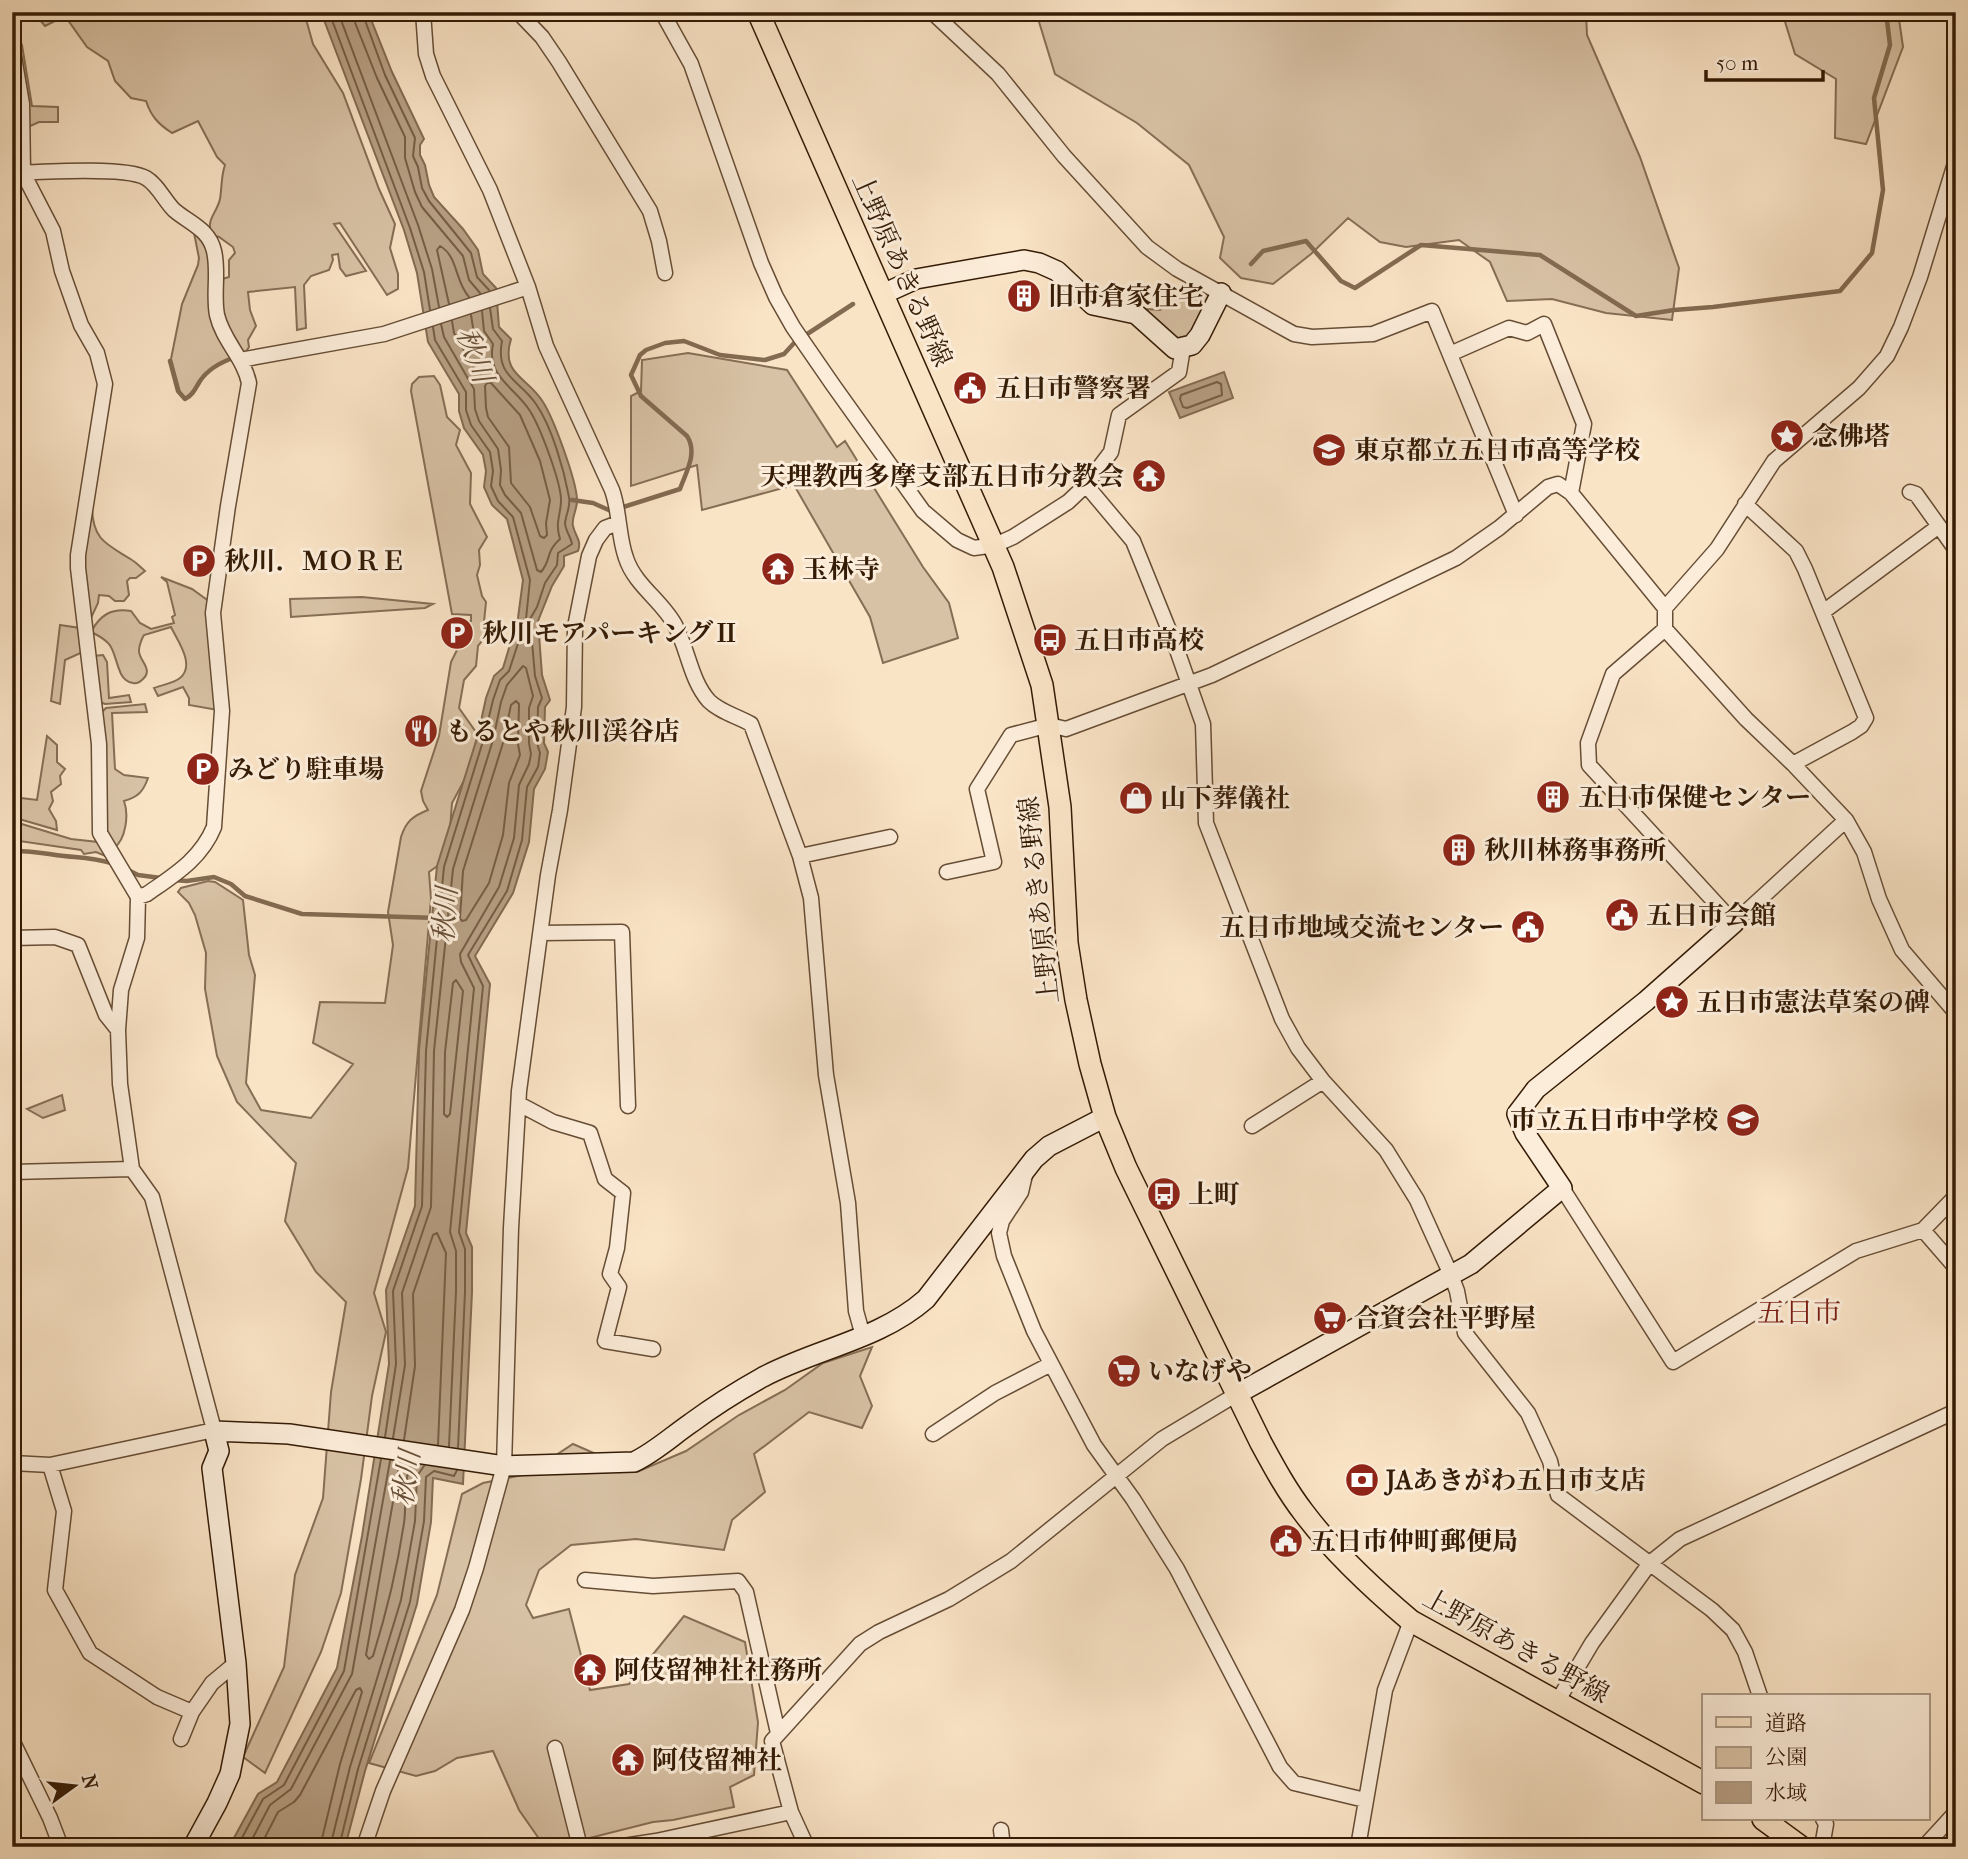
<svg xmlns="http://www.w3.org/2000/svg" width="1968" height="1859" font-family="'IM FELL French Canon','Noto Serif JP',serif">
  <rect width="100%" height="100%" fill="#fae4c6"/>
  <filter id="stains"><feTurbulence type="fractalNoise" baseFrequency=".00286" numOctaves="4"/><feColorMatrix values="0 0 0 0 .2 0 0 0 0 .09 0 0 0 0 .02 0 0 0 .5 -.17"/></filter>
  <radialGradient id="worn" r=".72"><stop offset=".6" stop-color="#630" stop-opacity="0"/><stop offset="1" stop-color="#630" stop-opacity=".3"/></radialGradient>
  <path fill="#d8c2a5" stroke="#866e55" stroke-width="2" d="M12 12 17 18V34L22 45 32 106 58 107V122H39L28 127 23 77 12 30Z
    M33 12H304L313 44 343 93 379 189 395 224 390 248 398 274V289L387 295 340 223 334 224 366 271 346 276 340 268 338 254 332 255 333 260 329 270 311 276 304 285 306 328 297 330 295 287 248 292 250 310 256 326 248 340 249 347 243 356 225 330 219 280 229 277V260L235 253 233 247 219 237 212 235C205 220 217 213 220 199 222 187 221 176 225 165L217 157 198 121 172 133C158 124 151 116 146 101L131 98 115 81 108 61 87 47 65 16 45 26Z
    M1036 12H1586L1587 35 1640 157 1679 268 1672 320 1606 313 1552 299 1507 301 1490 262 1459 240 1406 247 1380 242 1348 218 1311 254 1273 284 1241 278 1220 258 1224 237 1189 165 1137 123 1055 74Z
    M1782 12H1898L1903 47 1866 144 1835 138 1836 79 1795 54Z
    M193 228 202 235 212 261 234 357C222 361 212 366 203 376 196 383 194 394 185 398L180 392 171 359 182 304 198 265 199 258Z
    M1189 281 1208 293 1209 302 1193 334 1173 343 1138 316 1147 309 1160 310 1174 297 1185 292Z
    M688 353 787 370 837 447 845 441 923 567 949 603 958 638 883 663 870 617 794 485 702 510 697 465 631 486V396L641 391 642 360Z
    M434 376 440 385 447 417 460 430 456 445 471 473 470 504 487 537 479 550 480 565 477 575 482 596 486 602 484 622 486 636 478 646 476 666 464 680 459 708 478 735 466 777 452 803 449 842 443 862 429 872 431 899 408 1168 374 1293 386 1332 372 1396 361 1479 341 1593 321 1652 265 1773 243 1757 284 1667 295 1575 323 1498 331 1392 346 1302 316 1272 285 1221 296 1163 237 1102 217 1056 205 989 206 953 195 915 189 903 178 892 181 888 208 881 215 882 243 900 249 955 255 975 246 1083 261 1110 311 1118 353 1064 313 1043 320 1002 385 1003 393 945 388 912 401 837C406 821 413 816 428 810L423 801 421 791 439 736 451 662 459 646 463 643V629L466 623 471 621V615L452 614 411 391 412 384 419 377Z
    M92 508C93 541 107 544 132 560 137 563 140 567 145 571L136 578H130L127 581 129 595 124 601H115L109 596 99 595 98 603 91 618 89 617 84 556Z
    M161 577 192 589 210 602 218 710 189 705V698L183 687 158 696 154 688C162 685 174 683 180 678 196 665 177 640 171 627L144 635C142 638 139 646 139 650 138 660 154 669 143 679 140 682 137 684 133 683 128 683 123 678 121 674 111 651 117 644 91 632 100 615 111 608 131 611L140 623 151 629 174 623 172 617 175 615 167 582Z
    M362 597 433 604 425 608 291 617 290 599Z
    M60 625 80 628 83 652 65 660 60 704 51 701Z
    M103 655 107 662 109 698 129 695 131 702 105 704 100 702 94 656Z
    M145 704 147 712 112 713 115 769 124 775 148 778C143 792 138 797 124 801 129 815 126 839 114 848L106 830V774L102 712 106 708Z
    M47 736 57 745V762L65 769 60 776 61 784 51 792 53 801 49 809 56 821 57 830 12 817V797L37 800Z
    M12 821 71 839 98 842 108 857 96 852 84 854 81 850 12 840Z
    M62 1095 65 1110 43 1118 27 1109Z
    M872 1347 860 1376 872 1406 862 1428 809 1412 754 1454 765 1492 732 1520 724 1550 636 1539 571 1545 539 1570 526 1605 533 1618 569 1609 590 1690 629 1684 684 1616 745 1642 758 1722 754 1775 730 1787 734 1807 673 1820 653 1822 554 1847 542 1843 519 1810 493 1751 457 1758 435 1771 416 1776 369 1763 437 1595 462 1494 483 1483 527 1474 573 1444 637 1472 686 1451 739 1415 785 1390 823 1363Z"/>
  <path fill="#b7a084" stroke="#836b51" stroke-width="2" d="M321 12H368L392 72 424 139 420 145V155L425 165 429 185 434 197 463 229 478 250 483 274 496 288 499 327 511 339C500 375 528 377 543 402 554 419 576 480 577 499 578 508 571 518 573 526 575 536 582 540 578 551L564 556V566L552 586 538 621 542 675 550 700 545 707 544 743 548 752 545 769 534 789 529 842 513 893 475 956 490 984 466 1233 472 1247V1292L463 1484 433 1478 431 1522 417 1604 365 1771 345 1847H229L258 1794 277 1782 337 1668 362 1536 389 1364 386 1290 415 1206 419 1050 437 866 478 735 486 698 494 676 503 668 518 618 523 580 507 519 492 505 484 487 486 471 483 455 464 428 459 411V394L428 342 417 273 404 230Z
    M1224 372 1233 398 1180 418 1169 392Z"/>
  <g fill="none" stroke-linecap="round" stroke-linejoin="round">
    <path stroke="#765e44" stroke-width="2" d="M329 12 410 228 424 272 430 310
      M338 12 418 225 432 269 439 307
      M353 12 354 20 377 78 405 137V158L415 192 422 207 463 256 469 280 480 293
      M362 12 385 75 415 138 413 156 418 167 422 188 429 201 471 253 477 277 489 290
      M449 304 437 250 440 246C458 256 455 282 469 297
      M452 321 454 333 477 373 481 374 484 371 481 346 474 334 471 315
      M441 324 444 337 474 389 475 409 479 421 498 449 501 470 500 485 505 495 521 513 537 570 541 572C552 559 545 552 560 539 555 522 560 518 561 502 562 484 540 427 530 411 515 387 486 377 493 344L484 331 482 311
      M1217 382 1221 384 1222 395 1187 408 1183 407 1180 399 1181 395Z
      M487 383H491L520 415 540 461 550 500 546 523 547 535 544 538 540 536 530 507 511 483 509 447 488 417 486 408 485 386Z
      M516 701 519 704 518 744 520 755 509 783 503 835 489 883 466 920 462 921 460 918 463 871 503 743 511 705Z
      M456 980 463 991 450 1114 447 1117 444 1114 445 1052 453 983Z
      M385 1437 396 1364 393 1291 422 1206 426 1051 444 867 484 738 493 700 500 680 509 671 526 619 530 580 513 517 498 501 491 486 493 471 490 452 471 425 466 410V392L435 340 433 327
      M393 1438 405 1365 402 1293 431 1207 434 1051 453 869 493 740 501 702 507 685 523 666 526 668 533 696 529 708V743L531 754 529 764 519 785 514 838 499 887 460 954 461 962 474 988 450 1232 456 1251V1291L449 1446
      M404 1440 415 1366 413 1294 433 1235 437 1233 446 1253 438 1445
      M458 1448 465 1292V1249L459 1232 483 986 468 955 507 891 522 840 527 787 538 767 540 753 537 743 538 707 542 698 535 676 530 619 537 607 545 583 557 565 558 553 572 544C571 537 565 530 565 523 566 514 571 506 569 497 564 470 552 427 536 404 520 380 495 377 502 341L493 329 490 308
      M400 1462 366 1655 369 1659 373 1656C387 1611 397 1570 404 1523 407 1504 402 1481 412 1464
      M237 1847 263 1799 284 1785 344 1671 381 1459
      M248 1847 270 1805 291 1789 352 1674 390 1461
      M260 1847 278 1812 294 1802 300 1795 356 1690 360 1688 362 1692 340 1764 320 1847
      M330 1847 350 1767 401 1600 415 1521 417 1476 424 1466
      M339 1847 358 1769 410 1602 424 1521 426 1477 434 1471 454 1476 457 1470"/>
    <path stroke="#836b51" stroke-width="4.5" d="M1251 264 1263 251 1306 241 1341 281 1355 288 1421 245 1540 255 1636 316 1674 310 1713 307 1840 291 1872 253 1883 190 1874 98 1890 45 1886 12
      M170 361 178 391 185 399C193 395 195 389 200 381 208 369 219 363 233 358
      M572 500 593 503 611 511 680 489C686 472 698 453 687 436L641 396 631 375 640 355 646 350 665 343 684 341 720 355 765 360 784 354 795 342 853 304
      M12 851C34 850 54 856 75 857 89 858 101 860 115 864
      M126 869 138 875 161 878
      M173 880 187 881 214 877 231 884 245 896 302 914 439 918"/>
    <g stroke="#664d35" stroke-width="17">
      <path id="street" d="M423 12 426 54 433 76 490 190 528 287 546 346 612 490C620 512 618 536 626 558 635 586 664 602 676 627 688 650 691 681 709 701 720 712 737 716 751 724L800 856 811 898 826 1075 848 1203 856 1311 863 1336
        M518 12 542 37 559 62 650 211 659 241 665 273
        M662 12 691 64 761 263 776 297 793 327 833 385 923 511 957 540 974 548 995 545 1013 537 1068 502 1086 485 1111 452 1119 415 1179 372 1183 348
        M932 12 998 74 1064 156 1147 247 1177 269 1294 334 1312 337 1373 334 1432 311 1516 515
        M759 15 778 12
        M12 45 22 104 23 173 53 231 62 271 81 325 97 353 105 384 78 555V568L99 744 100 833 138 897 137 938 121 990 118 1030 120 1084 132 1169 152 1197 214 1430 50 1465 12 1463
        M12 173C39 172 126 166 146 178 158 185 164 200 174 210 189 223 209 229 214 251 219 272 213 294 217 315 223 341 244 358 249 383L228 506 213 613 222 711 214 827C201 859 174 875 147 894L138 897
        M1450 354 1509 328 1527 333 1544 324 1584 424 1571 493
        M240 360 384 334 528 287
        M1086 485 1133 541 1177 650 1203 724 1206 823 1282 1019 1298 1048 1323 1081 1386 1150 1417 1200 1451 1275 1457 1291 1465 1333 1528 1413 1550 1461 1558 1495 1712 1610 1733 1630 1745 1652 1760 1696
        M1910 492 1916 494 1956 550
        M1745 504 1796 551 1805 569 1866 718 1861 726 1852 732 1793 764
        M1823 612 1939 526
        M1665 629 1746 719 1793 764 1846 820 1864 852 1879 899 1902 950 1956 1013
        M1846 820 1734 923 1589 765 1588 743 1613 674 1665 629V608L1717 549 1774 461 1859 388 1887 356 1901 327 1920 277 1956 160
        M800 856 890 837
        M947 872 994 862 977 789 1011 735 1049 725 1066 729 1212 675 1456 558 1499 528 1548 487 1558 484 1571 493 1665 608
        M541 933 622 932 628 1106
        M12 938 55 937 78 945 106 1015 118 1030
        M519 1104 553 1122 590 1133 605 1179 623 1193 617 1248 610 1274 619 1287 605 1341 653 1349
        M1252 1126 1323 1081
        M12 1172 132 1169
        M1025 1175 1021 1192 1002 1221 999 1233 1004 1256 1034 1331 1094 1445 1133 1499 1177 1569 1280 1767 1294 1783 1365 1800
        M1562 1188 1673 1362 1856 1251 1923 1230 1956 1196
        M1923 1230 1956 1268
        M933 1434 995 1393 1051 1364
        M50 1465 64 1511 55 1590 90 1653 157 1697 192 1712 212 1683 236 1663
        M585 1580 653 1586 738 1581 746 1592 778 1733
        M1557 1702 1592 1643 1650 1563 1680 1539 1956 1411
        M181 1739 192 1712
        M12 1740 50 1818 61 1847
        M555 1748 580 1847
        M791 1812 772 1741 860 1644 879 1632 949 1599 1011 1561 1162 1439 1237 1394
        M1001 1830 1003 1847
        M364 1847 383 1791 462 1610 476 1568 504 1466 511 1228 519 1091 548 875 560 810 574 707 575 627 589 556 596 540 605 528 618 523
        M617 1847 656 1841 791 1812 807 1847
        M1358 1847 1385 1690 1411 1621
        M1822 1847 1826 1824 1823 1819
        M1924 1847 1956 1812"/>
    </g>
    <g stroke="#341b05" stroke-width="22">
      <path id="secondary" d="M883 294 916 279 1024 260 1039 263 1057 271 1093 305 1136 314 1175 349 1192 345 1200 335 1221 293
        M1237 1394 1471 1264 1562 1188 1525 1133 1517 1114 1536 1089 1646 1001 1734 923
        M193 1847 217 1803 230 1774 240 1724 236 1663 212 1468 219 1451 214 1431 289 1434 504 1466 634 1462C655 1452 672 1436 691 1423 714 1406 738 1391 763 1377 818 1348 879 1340 926 1299L1034 1159 1049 1146 1105 1117"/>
    </g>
    <g stroke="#341b05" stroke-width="24">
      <path id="primary" d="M758 12 1003 567 1042 685 1060 807 1067 943 1076 1000 1090 1064 1105 1117 1126 1168 1261 1443C1274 1467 1287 1491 1304 1513 1334 1553 1372 1588 1411 1621L1704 1783
        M1763 1819 1801 1847"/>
    </g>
    <use href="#street" stroke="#fcedda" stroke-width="14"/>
    <use href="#secondary" stroke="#fcedda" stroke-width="19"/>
    <use href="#primary" stroke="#fae4c6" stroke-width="21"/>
  </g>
  <defs>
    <g id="building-disc" transform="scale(1.75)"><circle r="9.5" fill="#8f2418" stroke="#fcedda"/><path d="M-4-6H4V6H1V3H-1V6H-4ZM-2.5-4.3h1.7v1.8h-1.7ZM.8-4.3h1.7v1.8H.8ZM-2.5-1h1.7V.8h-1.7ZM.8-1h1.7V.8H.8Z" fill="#fff"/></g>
    <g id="civic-disc" transform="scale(1.75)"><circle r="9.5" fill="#8f2418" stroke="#fcedda"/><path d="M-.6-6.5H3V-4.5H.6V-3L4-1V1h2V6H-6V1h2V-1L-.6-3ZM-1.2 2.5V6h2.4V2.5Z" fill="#fff"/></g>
    <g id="sight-disc" transform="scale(1.75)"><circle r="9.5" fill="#8f2418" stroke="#fcedda"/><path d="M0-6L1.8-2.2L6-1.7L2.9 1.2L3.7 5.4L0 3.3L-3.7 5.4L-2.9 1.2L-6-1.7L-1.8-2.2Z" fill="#fff"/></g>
    <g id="school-disc" transform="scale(1.75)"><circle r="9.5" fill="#8f2418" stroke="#fcedda"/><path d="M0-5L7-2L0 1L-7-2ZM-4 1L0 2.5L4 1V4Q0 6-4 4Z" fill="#fff"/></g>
    <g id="temple-disc" transform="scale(1.75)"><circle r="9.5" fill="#8f2418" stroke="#fcedda"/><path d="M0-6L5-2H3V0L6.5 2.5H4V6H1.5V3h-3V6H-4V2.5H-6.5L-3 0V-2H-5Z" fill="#fff"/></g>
    <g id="parking-disc" transform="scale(1.75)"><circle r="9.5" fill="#8f2418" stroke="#fcedda"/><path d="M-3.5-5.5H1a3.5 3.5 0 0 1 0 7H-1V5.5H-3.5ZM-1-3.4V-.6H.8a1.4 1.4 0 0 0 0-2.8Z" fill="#fff"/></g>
    <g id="bus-disc" transform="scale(1.75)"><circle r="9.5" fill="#8f2418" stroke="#fcedda"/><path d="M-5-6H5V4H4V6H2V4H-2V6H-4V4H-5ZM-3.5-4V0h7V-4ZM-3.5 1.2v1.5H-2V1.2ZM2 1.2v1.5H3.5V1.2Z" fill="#fff"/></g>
    <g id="restaurant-disc" transform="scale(1.75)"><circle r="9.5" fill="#8f2418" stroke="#fcedda"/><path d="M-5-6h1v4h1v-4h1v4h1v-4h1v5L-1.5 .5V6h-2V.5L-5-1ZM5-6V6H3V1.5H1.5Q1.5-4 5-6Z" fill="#fff"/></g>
    <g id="shop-disc" transform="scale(1.75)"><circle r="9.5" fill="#8f2418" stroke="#fcedda"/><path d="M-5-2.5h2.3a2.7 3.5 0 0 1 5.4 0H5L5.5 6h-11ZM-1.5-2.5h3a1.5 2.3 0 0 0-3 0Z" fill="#fff"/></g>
    <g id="supermarket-disc" transform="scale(1.75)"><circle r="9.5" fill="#8f2418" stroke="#fcedda"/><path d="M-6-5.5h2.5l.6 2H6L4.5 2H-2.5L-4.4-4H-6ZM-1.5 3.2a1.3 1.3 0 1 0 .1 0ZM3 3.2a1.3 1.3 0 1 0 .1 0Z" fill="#fff"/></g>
    <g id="bank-disc" transform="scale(1.75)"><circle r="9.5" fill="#8f2418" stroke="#fcedda"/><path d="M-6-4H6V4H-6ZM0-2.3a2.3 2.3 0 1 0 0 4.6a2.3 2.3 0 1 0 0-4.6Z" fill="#fff"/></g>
  </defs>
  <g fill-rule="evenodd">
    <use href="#building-disc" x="1024" y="296"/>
    <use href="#civic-disc" x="970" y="388"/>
    <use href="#sight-disc" x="1787" y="436"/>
    <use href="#school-disc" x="1329" y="450"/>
    <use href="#temple-disc" x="1149" y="476"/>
    <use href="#parking-disc" x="199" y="561"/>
    <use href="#temple-disc" x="778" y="569"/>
    <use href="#parking-disc" x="457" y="633"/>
    <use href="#bus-disc" x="1050" y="640"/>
    <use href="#restaurant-disc" x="421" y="731"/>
    <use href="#parking-disc" x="203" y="769"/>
    <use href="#building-disc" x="1553" y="797"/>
    <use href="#shop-disc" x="1136" y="798"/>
    <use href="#building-disc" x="1459" y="850"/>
    <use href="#civic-disc" x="1622" y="915"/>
    <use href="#civic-disc" x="1528" y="927"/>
    <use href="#sight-disc" x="1672" y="1002"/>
    <use href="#school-disc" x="1743" y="1120"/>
    <use href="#bus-disc" x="1164" y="1194"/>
    <use href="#supermarket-disc" x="1330" y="1318"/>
    <use href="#supermarket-disc" x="1124" y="1371"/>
    <use href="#bank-disc" x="1362" y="1480"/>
    <use href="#civic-disc" x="1286" y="1541"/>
    <use href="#temple-disc" x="590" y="1670"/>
    <use href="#temple-disc" x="628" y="1760"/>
  </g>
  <g text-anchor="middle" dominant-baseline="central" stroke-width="6" stroke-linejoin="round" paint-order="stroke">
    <g font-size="26" fill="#341b05" stroke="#fcedda">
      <text transform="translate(902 270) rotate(66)">上野原あきる野線</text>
      <text transform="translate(1039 900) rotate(-96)">上野原あきる野線</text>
      <text transform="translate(1516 1646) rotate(29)">上野原あきる野線</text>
    </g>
    <g font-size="26" font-weight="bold" fill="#341b05" stroke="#fcedda" text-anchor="start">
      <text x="1048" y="296">旧市倉家住宅</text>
      <text x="995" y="388">五日市警察署</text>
      <text x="1812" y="436">念佛塔</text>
      <text x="1354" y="450">東京都立五日市高等学校</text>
      <text x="1124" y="476" text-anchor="end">天理教西多摩支部五日市分教会</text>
      <text x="224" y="561">秋川．ＭＯＲＥ</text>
      <text x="802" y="569">玉林寺</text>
      <text x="482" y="633">秋川モアパーキングⅡ</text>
      <text x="1074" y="640">五日市高校</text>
      <text x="446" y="731">もるとや秋川渓谷店</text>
      <text x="228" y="769">みどり駐車場</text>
      <text x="1578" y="797">五日市保健センター</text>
      <text x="1160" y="798">山下葬儀社</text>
      <text x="1484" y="850">秋川林務事務所</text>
      <text x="1646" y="915">五日市会館</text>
      <text x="1504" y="927" text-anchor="end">五日市地域交流センター</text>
      <text x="1696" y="1002">五日市憲法草案の碑</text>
      <text x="1718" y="1120" text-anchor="end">市立五日市中学校</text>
      <text x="1188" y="1194">上町</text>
      <text x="1354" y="1318">合資会社平野屋</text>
      <text x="1148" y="1371">いなげや</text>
      <text x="1386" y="1480">JAあきがわ五日市支店</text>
      <text x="1310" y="1541">五日市仲町郵便局</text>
      <text x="614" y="1670">阿伎留神社社務所</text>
      <text x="652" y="1760">阿伎留神社</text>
    </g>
    <g font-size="28" font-style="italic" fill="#685038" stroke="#fcedda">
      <text transform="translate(475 355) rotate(70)">秋川</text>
      <text transform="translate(445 915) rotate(-86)">秋川</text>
      <text transform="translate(406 1478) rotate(-82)">秋川</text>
    </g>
    <g font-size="28" fill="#7a1f14" stroke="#fcedda">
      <text x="1799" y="1312">五日市</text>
    </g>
  </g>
  <rect width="1968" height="1859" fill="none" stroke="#fae4c6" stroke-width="42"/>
  <rect x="14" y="14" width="1940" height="1831" fill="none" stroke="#341b05" stroke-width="3.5"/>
  <rect x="21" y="21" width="1926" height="1817" fill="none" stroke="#341b05" stroke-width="2"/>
  <rect x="1702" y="1694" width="228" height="126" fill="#fcedda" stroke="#ac9985" stroke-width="2"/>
  <rect x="1716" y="1717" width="35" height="10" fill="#fae4c6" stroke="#ac9985" stroke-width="2"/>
  <text x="1765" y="1730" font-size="21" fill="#341b05">道路</text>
  <rect x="1716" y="1747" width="35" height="21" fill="#d8c2a5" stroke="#ac9985" stroke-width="2"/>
  <text x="1765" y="1764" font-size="21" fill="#341b05">公園</text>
  <rect x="1716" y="1782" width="35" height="21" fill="#b7a084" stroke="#ac9985" stroke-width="2"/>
  <text x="1765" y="1800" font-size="21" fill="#341b05">水域</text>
  <g transform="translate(74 1786) rotate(75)" stroke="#fcedda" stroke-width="5" paint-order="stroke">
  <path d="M0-5L12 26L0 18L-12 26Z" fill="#341b05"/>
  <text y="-10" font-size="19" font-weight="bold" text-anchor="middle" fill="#341b05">N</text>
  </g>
  <path d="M1706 70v10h117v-10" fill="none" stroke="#341b05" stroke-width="3.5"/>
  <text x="1716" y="70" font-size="21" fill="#341b05" stroke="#fcedda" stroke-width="5" paint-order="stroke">50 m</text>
  <rect width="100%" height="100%" filter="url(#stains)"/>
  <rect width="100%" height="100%" fill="url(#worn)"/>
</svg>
